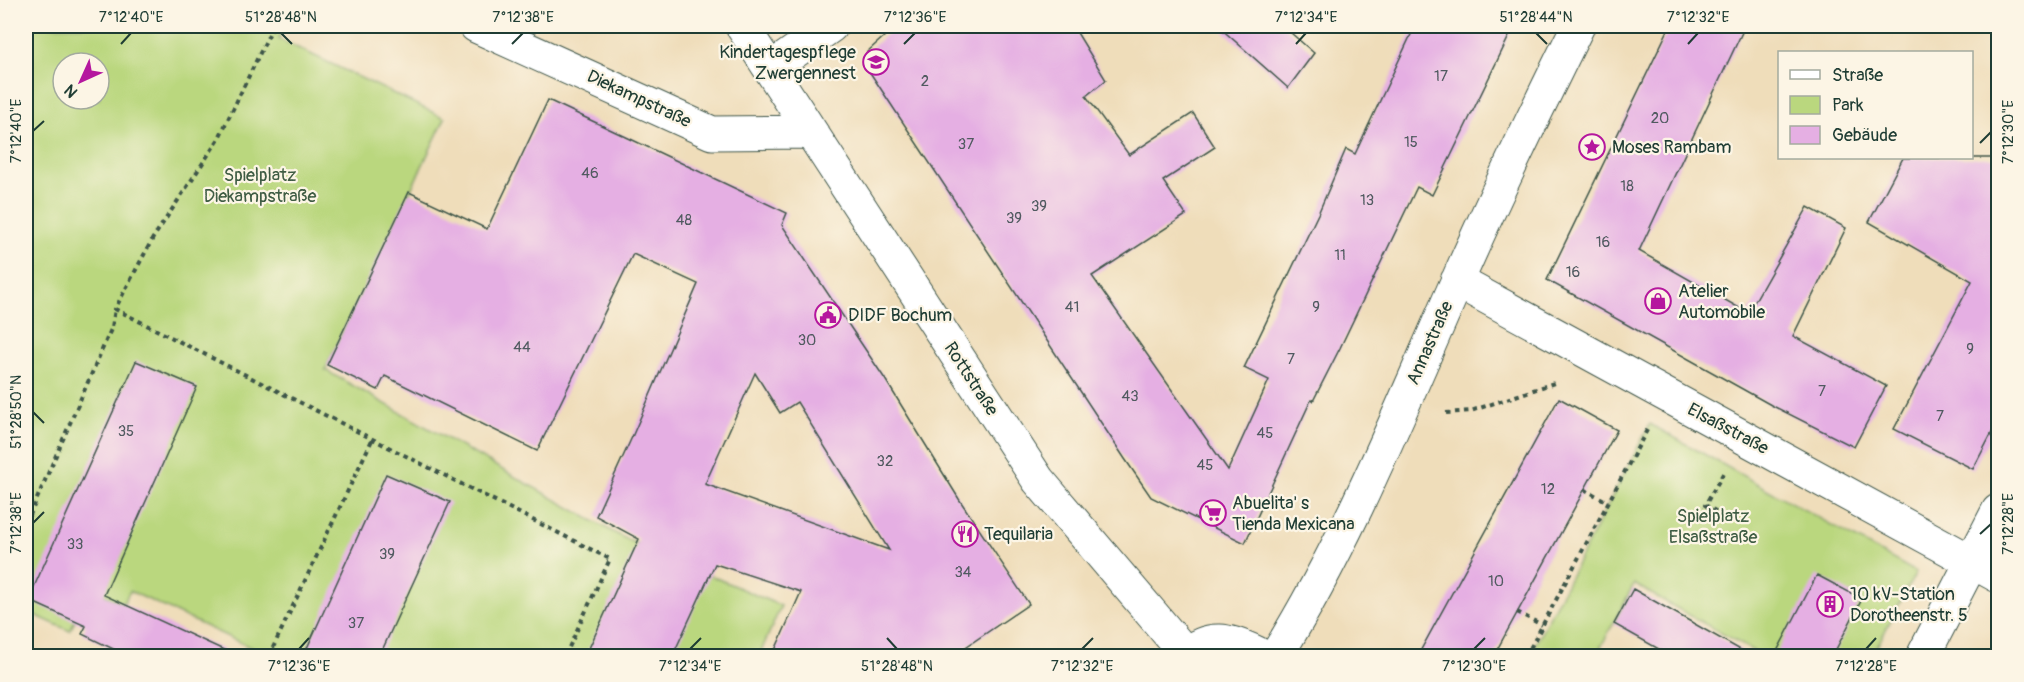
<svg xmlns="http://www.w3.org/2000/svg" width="2024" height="682" font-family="Pangolin,sans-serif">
  <rect width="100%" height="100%" fill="#fcf5e5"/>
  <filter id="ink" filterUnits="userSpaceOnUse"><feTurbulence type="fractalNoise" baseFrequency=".0167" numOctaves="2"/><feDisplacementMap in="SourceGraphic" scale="12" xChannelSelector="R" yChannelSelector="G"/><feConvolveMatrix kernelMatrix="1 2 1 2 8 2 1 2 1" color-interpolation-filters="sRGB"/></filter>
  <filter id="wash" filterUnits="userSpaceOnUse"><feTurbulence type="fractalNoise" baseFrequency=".008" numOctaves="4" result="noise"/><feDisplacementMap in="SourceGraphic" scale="24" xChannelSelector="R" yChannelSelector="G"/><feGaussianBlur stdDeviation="1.35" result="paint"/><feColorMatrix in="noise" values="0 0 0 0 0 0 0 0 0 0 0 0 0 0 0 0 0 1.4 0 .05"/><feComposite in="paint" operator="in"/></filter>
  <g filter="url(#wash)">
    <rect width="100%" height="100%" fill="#efddba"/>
    <path fill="#bad77e" stroke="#6c8a59" stroke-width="1.5" fill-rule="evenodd" d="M26 26H284L279 39 445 118 325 370 622 537 781 606 759 656H269L130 591 123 604 104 595 86 598 70 631 26 611ZM63 63H99V99H63Z
      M1650 424 1916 572 1872 656H1762L1634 584 1596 656H1529Z"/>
    <g id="blocks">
      <path fill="#e5afe3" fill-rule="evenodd" d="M896 26H1073L1106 80 1086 96 1129 155 1193 113 1215 147 1163 181 1186 215 1092 276 1228 470 1269 380 1244 368 1318 214 1346 149 1355 154 1415 26H1514L1432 195 1417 187 1340 348 1313 401 1311 400 1245 543 1151 497 1125 459 867 68V52Z
        M1218 26H1283L1314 53 1288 88Z
        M1670 26H1745L1639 251 1748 313 1808 207 1846 228 1793 336 1886 386 1854 447 1771 405 1547 280Z
        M548 100 787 213 782 225 885 379 959 499 1029 604 951 657H772L801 592 715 564 672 657H585L639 539 596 516 632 437 698 284 633 254 537 451 385 376 378 390 327 365 409 192 487 229ZM755 373 780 413 797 402 889 550 705 484Z
        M1903 158H1998V421L1973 469 1894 429 1972 281 1869 222Z
        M136 361 197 387 104 595 239 657H130L82 634 86 626 28 600Z
        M1559 398 1617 430 1493 657H1417Z
        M386 474 450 502 379 657H303Z
        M1817 575 1862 599 1832 657H1774Z
        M1633 589 1753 657H1673L1614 624Z"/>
    </g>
  </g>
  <g filter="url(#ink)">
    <use href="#blocks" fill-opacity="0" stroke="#3e5548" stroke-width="1.5"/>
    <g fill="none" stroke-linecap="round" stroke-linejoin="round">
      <g stroke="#3e5548" stroke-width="35">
        <path id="minor" d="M476 26 712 133 811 132
          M742 26 1038 480 1186 654
          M770 69 831 26
          M1457 281 1998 576
          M1184 656C1209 633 1230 640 1257 653L1260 656
          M1276 656C1349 539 1400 410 1456 284 1494 197 1536 111 1578 26
          M1923 656 1998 511"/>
      </g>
      <path stroke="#3e5548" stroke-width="4" stroke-dasharray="4.5 4.5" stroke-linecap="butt" d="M273 26 218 140 153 238 115 309 610 559 565 656
        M1446 413 1471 411 1554 383
        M1584 489 1608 502
        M1724 516 1705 505 1724 472
        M26 524 112 327 115 309
        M1517 612 1542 625
        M269 656 372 440
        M1526 656 1647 430"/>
      <use href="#minor" stroke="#fff" stroke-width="33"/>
    </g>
  </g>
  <path fill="none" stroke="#1f3d34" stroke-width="2" d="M281 33 292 44M1536 33 1547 44M121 44 131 33M512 44 523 33M904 44 915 33M1296 44 1306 33M1688 44 1698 33M33 131 44 121M1980 143 1991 132M33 412 44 423M33 523 44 512M1980 534 1991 524M887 638 897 649M299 649 309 638M690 649 701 638M1082 649 1093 638M1474 649 1485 638M1866 649 1876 638"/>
  <defs>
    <g id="school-ring" transform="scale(1.35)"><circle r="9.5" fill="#fcf5e5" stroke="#b5179e" stroke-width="1.5"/><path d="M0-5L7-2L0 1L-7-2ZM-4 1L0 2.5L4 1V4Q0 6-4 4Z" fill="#b5179e"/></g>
    <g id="sight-ring" transform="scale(1.35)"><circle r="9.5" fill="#fcf5e5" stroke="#b5179e" stroke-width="1.5"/><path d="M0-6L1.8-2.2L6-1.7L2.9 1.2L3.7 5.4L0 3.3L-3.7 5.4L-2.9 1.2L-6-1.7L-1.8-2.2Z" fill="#b5179e"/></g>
    <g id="shop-ring" transform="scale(1.35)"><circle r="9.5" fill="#fcf5e5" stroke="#b5179e" stroke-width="1.5"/><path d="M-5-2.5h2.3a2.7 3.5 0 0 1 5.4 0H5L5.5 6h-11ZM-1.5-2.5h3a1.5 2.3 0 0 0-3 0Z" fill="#b5179e"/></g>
    <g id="civic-ring" transform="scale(1.35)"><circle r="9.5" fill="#fcf5e5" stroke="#b5179e" stroke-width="1.5"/><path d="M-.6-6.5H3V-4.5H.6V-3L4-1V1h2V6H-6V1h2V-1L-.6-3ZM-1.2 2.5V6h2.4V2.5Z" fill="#b5179e"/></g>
    <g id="supermarket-ring" transform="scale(1.35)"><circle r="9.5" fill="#fcf5e5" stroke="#b5179e" stroke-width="1.5"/><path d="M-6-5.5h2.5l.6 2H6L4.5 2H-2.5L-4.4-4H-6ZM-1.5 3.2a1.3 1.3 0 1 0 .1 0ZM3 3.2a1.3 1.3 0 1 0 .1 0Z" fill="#b5179e"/></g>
    <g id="restaurant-ring" transform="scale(1.35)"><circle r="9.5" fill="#fcf5e5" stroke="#b5179e" stroke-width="1.5"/><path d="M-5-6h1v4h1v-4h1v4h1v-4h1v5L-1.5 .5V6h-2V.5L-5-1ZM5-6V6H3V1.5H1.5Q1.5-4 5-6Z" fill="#b5179e"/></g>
    <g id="building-ring" transform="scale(1.35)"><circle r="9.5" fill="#fcf5e5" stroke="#b5179e" stroke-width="1.5"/><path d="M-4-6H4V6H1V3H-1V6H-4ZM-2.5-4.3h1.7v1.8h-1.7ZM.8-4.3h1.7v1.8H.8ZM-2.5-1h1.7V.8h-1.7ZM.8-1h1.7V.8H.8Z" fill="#b5179e"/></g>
  </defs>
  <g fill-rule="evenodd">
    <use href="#school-ring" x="876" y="62"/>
    <use href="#sight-ring" x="1592" y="147"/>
    <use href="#shop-ring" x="1658" y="301"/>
    <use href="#civic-ring" x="828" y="315"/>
    <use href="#supermarket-ring" x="1213" y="513"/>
    <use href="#restaurant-ring" x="965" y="534"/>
    <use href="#building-ring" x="1830" y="604"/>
  </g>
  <g text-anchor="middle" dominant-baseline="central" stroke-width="4.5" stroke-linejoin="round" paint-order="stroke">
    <g font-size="15" fill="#505a60">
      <text x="1441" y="76">17</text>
      <text x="925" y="81">2</text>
      <text x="1660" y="118">20</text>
      <text x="1411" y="142">15</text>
      <text x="966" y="144">37</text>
      <text x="590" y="173">46</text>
      <text x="1627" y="186">18</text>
      <text x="1367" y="200">13</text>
      <text x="1039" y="206">39</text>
      <text x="1014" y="218">39</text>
      <text x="684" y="220">48</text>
      <text x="1603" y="242">16</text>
      <text x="1340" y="255">11</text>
      <text x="1573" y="272">16</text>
      <text x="1072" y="307">41</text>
      <text x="1316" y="307">9</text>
      <text x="807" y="340">30</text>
      <text x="522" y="347">44</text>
      <text x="1970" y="349">9</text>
      <text x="1291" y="359">7</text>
      <text x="1822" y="391">7</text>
      <text x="1130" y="396">43</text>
      <text x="1940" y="416">7</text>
      <text x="126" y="431">35</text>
      <text x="1265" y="433">45</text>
      <text x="885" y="461">32</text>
      <text x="1205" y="465">45</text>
      <text x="1548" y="489">12</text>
      <text x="75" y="544">33</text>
      <text x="387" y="554">39</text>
      <text x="963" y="572">34</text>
      <text x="1496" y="581">10</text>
      <text x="356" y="623">37</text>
    </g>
    <g font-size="18" fill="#1f3d34" stroke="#fcf5e5" text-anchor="start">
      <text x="856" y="52" text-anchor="end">Kindertagespflege<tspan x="856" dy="21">Zwergennest</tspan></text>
      <text x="1612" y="147">Moses Rambam</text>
      <text x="1678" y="291">Atelier<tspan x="1678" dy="21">Automobile</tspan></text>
      <text x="848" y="315">DIDF Bochum</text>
      <text x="1232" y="503">Abuelita' s<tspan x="1232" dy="21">Tienda Mexicana</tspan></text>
      <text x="984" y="534">Tequilaria</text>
      <text x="1850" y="594">10 kV-Station<tspan x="1850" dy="21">Dorotheenstr. 5</tspan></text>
    </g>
    <g font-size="18" fill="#1f3d34" stroke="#fcf5e5">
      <text transform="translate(639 99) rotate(25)">Diekampstraße</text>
      <text transform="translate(1430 343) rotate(-66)">Annastraße</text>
      <text transform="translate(971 379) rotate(57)">Rottstraße</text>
      <text transform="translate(1728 429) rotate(28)">Elsaßstraße</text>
    </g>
    <g font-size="18" fill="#3e5c43" stroke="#fcf5e5">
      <text x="260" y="175">Spielplatz<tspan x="260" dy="21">Diekampstraße</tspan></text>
      <text x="1713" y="516">Spielplatz<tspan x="1713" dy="21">Elsaßstraße</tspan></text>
    </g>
  </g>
  <rect width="2024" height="682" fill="none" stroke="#fcf5e5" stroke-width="66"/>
  <rect x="1778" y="51" width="195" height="108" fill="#fcf5e5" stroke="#a4ab9e" stroke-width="1.5"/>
  <rect x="1790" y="70" width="30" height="9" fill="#ffffff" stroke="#a4ab9e" stroke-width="1.5"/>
  <text x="1832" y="81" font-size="18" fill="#1f3d34">Straße</text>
  <rect x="1790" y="96" width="30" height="18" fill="#bad77e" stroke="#a4ab9e" stroke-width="1.5"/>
  <text x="1832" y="111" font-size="18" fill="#1f3d34">Park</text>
  <rect x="1790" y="126" width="30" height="18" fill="#e5afe3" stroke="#a4ab9e" stroke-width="1.5"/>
  <text x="1832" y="141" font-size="18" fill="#1f3d34">Gebäude</text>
  <g transform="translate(81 81) rotate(225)"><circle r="28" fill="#fcf5e5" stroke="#a4ab9e" stroke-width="1.5"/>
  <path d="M0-4.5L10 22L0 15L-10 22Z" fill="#b5179e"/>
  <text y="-9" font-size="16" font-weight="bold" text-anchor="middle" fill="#1f3d34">N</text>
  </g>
  <rect x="33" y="33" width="1958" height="616" fill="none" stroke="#1f3d34" stroke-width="2"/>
  <g font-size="15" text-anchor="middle" fill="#1f3d34">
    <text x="131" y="22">7°12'40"E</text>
    <text x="281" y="22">51°28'48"N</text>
    <text x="523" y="22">7°12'38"E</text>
    <text x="915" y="22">7°12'36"E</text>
    <text x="1306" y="22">7°12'34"E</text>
    <text x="1536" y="22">51°28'44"N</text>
    <text x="1698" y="22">7°12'32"E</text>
    <text transform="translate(16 131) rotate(-90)" y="5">7°12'40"E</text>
    <text transform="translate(2008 132) rotate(-90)" y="5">7°12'30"E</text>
    <text transform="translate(16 412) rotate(-90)" y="5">51°28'50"N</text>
    <text transform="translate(16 523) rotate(-90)" y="5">7°12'38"E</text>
    <text transform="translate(2008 524) rotate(-90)" y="5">7°12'28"E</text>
    <text x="299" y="671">7°12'36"E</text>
    <text x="690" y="671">7°12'34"E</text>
    <text x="897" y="671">51°28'48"N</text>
    <text x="1082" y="671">7°12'32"E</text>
    <text x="1474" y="671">7°12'30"E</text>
    <text x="1866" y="671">7°12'28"E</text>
  </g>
</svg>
